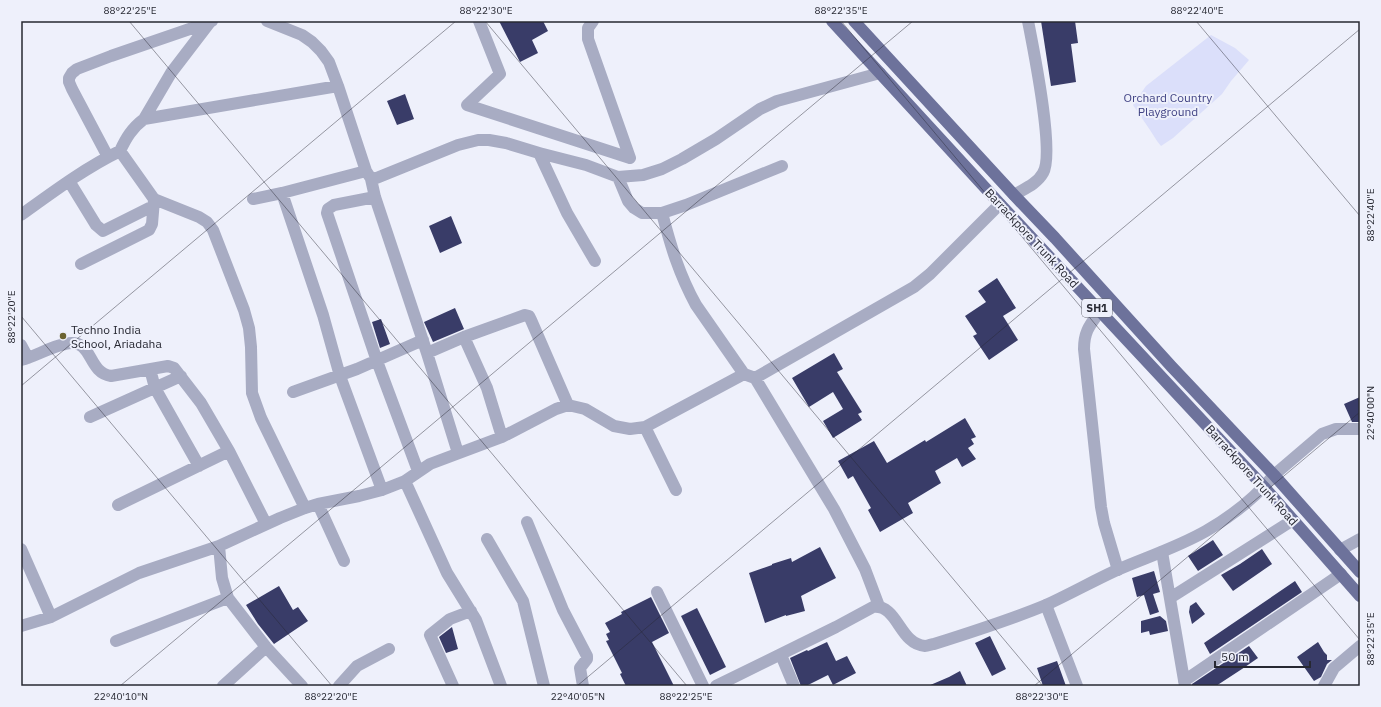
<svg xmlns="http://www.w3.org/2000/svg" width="1381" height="707" font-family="'IBM Plex Sans',sans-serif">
  <rect width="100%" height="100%" fill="#eef0fb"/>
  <path fill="#dbdffa" d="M1211 35 1235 48 1249 60 1231 81 1222 94 1173 138 1161 146 1157 141 1150 130 1133 105 1146 86Z"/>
  <path fill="#393c68" d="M499 21H543L548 31 532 40 538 53 520 62Z
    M1041 21H1075L1078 43 1071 44 1076 82 1051 86Z
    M405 94 414 119 397 125 387 101Z
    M451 216 462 243 440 253 429 226Z
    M997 278 1016 308 1003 316 1018 340 989 360 973 336 977 334 965 316 986 302 978 291Z
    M455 308 464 329 433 342 424 322Z
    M381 319 390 344 380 348 372 322Z
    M834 353 843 369 837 372 862 412 858 414 862 420 833 438 823 421 843 409 833 392 809 407 792 378Z
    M1360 397V422H1352L1344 404Z
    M965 418 976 437 971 439 974 444 968 448 976 459 962 467 957 458 935 471 941 483 908 503 913 513 880 532 868 510 871 508 853 476 848 479 838 461 874 441 887 463 925 440 926 442Z
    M1213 540 1223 555 1198 571 1188 556Z
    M820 547 836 578 801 596 805 611 786 616V615L765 623 749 573 772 565V564L791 558 792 562Z
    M1262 549 1272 564 1233 591 1221 575 1240 564Z
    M1154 571 1160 592 1153 594 1159 612 1150 615 1144 595 1137 597 1132 578Z
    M1295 581 1302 592 1210 654 1204 643Z
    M279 586 293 610 298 607 308 621 274 644 258 624 246 605Z
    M651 597 669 633 652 642 674 686H626L620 674 622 673 606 641 609 640 606 634 610 632 605 623 622 614 621 612Z
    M1196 602 1205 614 1192 624 1189 612 1190 606Z
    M697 608 726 667 710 675 681 616Z
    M1160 616 1166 621 1168 631 1150 635 1149 631 1141 633V621Z
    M452 627 458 649 446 653 439 637Z
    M990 636 1006 669 992 676 975 643Z
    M827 642 836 661 847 656 856 673 833 685 828 675 806 686H801L790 658 807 650 808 651Z
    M1318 642 1324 652 1327 655V660H1332L1327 664 1321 677 1314 681 1297 657Z
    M1249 646 1258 658 1242 669 1216 686H1192V684Z
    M1057 661 1066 686H1043L1037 668Z
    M960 671 967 686H928L949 677Z"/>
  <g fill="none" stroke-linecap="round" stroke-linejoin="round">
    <path stroke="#a8acc3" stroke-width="12" d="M212 21 210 22 171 73 144 119 338 86
      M267 21 302 35 312 42 321 51 329 62 338 86 366 171 370 177 374 179 458 145 478 140H489L506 143 539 153 586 165 618 177 643 175 662 169 682 159 716 139 760 109 777 101 880 73
      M479 21 500 74 467 105 630 158
      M593 21 588 28V39L630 158
      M120 151C126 138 132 128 144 119
      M539 153 567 213 595 261
      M108 157 72 89 69 82V78L72 73 77 69 111 56 210 22
      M618 177 628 201 634 208 642 213H662L686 205 782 166
      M371 179 375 197 427 353 458 453
      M69 181 96 225 103 231 153 206
      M282 193 323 315 340 376 382 490
      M375 197 334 205 328 209 327 213 377 361 418 471
      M253 199 282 193 366 171
      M662 213C671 247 679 274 696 305L744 374
      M21 215C53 192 85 168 120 151L154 199 199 217 207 222 213 230 244 310 249 328 251 347 252 393 261 418 305 508
      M81 264 149 230 152 224 154 200
      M1100 311C1090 325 1084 331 1084 349L1101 507 1104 523 1118 570
      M464 337 487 388 502 437
      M21 345 28 358
      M427 353 464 337 525 315 529 316 531 320 568 405
      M21 360C36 356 50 347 65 344 94 337 86 372 111 376L168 366 174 368 201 403 229 451 266 524
      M150 369 155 388 199 466
      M755 378 914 287 930 274 1000 204
      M293 392 357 369 423 340
      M90 417 181 376
      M645 427 676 490
      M1274 475 1322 434 1336 429H1360
      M405 481 447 573 476 620 501 686
      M318 504 344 561
      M118 505 229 451
      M527 522 563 610 587 656V659L580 668 583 686
      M487 539 523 601 544 686
      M219 546 222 578 228 598 266 647 302 686
      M21 549 51 617
      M1340 550 1360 539
      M1162 552 1185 686
      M657 592 703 686
      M1170 598 1293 520
      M1046 605 1077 686
      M21 626 51 617 139 573 219 546 280 518 305 508 318 504 359 496 382 490 405 481 430 464 502 437 556 409 568 405 585 409 614 426 630 429 645 427 744 374 755 378 834 509 865 569 879 606
      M116 641 228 598
      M781 655 794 686
      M1184 681 1341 574
      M223 686 266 647
      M339 686 357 666 389 649
      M453 686 430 635 450 619 471 611
      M1324 686 1334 668 1360 646"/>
    <path stroke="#a8acc3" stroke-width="12" d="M1014 195C1024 189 1037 184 1043 173 1055 154 1033 47 1028 21
      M716 686 836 627 873 607C898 604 899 644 925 646 928 646 932 644 934 644 972 632 1010 620 1046 605 1070 594 1093 581 1117 570 1147 557 1178 547 1206 531 1232 516 1255 498 1274 475"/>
    <path stroke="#6d729b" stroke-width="12" d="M832 21 1000 204 1264 487 1360 596
      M854 21 1014 195 1055 238 1171 366 1274 475 1360 572"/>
  </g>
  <path fill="none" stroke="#272832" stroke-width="1" stroke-opacity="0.45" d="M129 21 687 686M485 21 1043 686M841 21 1360 640M1196 21 1360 216M21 316 332 686M21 386 456 21M120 686 913 21M577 686 1360 29M1034 686 1360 412"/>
  <circle fill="#6c6330" stroke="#eef0fb" stroke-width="1.5" cx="63" cy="336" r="4"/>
  <g text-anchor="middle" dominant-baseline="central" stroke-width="4" stroke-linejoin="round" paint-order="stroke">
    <rect fill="#eef0fb" stroke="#63646e" stroke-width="1" x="1082" y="299" width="30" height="18" rx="3"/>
    <g font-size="11" font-weight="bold" fill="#272832">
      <text x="1097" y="308">SH1</text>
    </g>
    <g font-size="12" fill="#414384" stroke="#eef0fb">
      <text x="1168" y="97">Orchard Country<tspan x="1168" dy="14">Playground</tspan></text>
    </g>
    <g font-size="12" fill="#272832" stroke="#eef0fb">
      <text transform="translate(1032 238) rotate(47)">Barrackpore Trunk Road</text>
      <text transform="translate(1252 475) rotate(48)">Barrackpore Trunk Road</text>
    </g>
    <g font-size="12" fill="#272832" stroke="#eef0fb" text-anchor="start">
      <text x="71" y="329">Techno India<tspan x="71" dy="14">School, Ariadaha</tspan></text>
    </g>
  </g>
  <rect width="1381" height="707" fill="none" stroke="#eef0fb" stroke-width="44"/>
  <path d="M1215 661v6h95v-6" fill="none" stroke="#272832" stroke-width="2"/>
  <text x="1221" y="661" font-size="12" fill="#272832" stroke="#eef0fb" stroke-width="3" paint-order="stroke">50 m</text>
  <rect x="22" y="22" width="1337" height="663" fill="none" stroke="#272832" stroke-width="1.5"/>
  <g font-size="10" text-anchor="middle" fill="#272832">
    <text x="130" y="14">88°22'25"E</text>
    <text x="486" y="14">88°22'30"E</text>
    <text x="841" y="14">88°22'35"E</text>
    <text x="1197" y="14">88°22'40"E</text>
    <text transform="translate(1370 215) rotate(-90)" y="4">88°22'40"E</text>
    <text transform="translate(11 317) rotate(-90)" y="4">88°22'20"E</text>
    <text transform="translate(1370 413) rotate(-90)" y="4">22°40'00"N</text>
    <text transform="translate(1370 639) rotate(-90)" y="4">88°22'35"E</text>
    <text x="121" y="700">22°40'10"N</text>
    <text x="331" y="700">88°22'20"E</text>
    <text x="578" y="700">22°40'05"N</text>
    <text x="686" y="700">88°22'25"E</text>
    <text x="1042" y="700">88°22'30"E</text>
  </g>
</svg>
